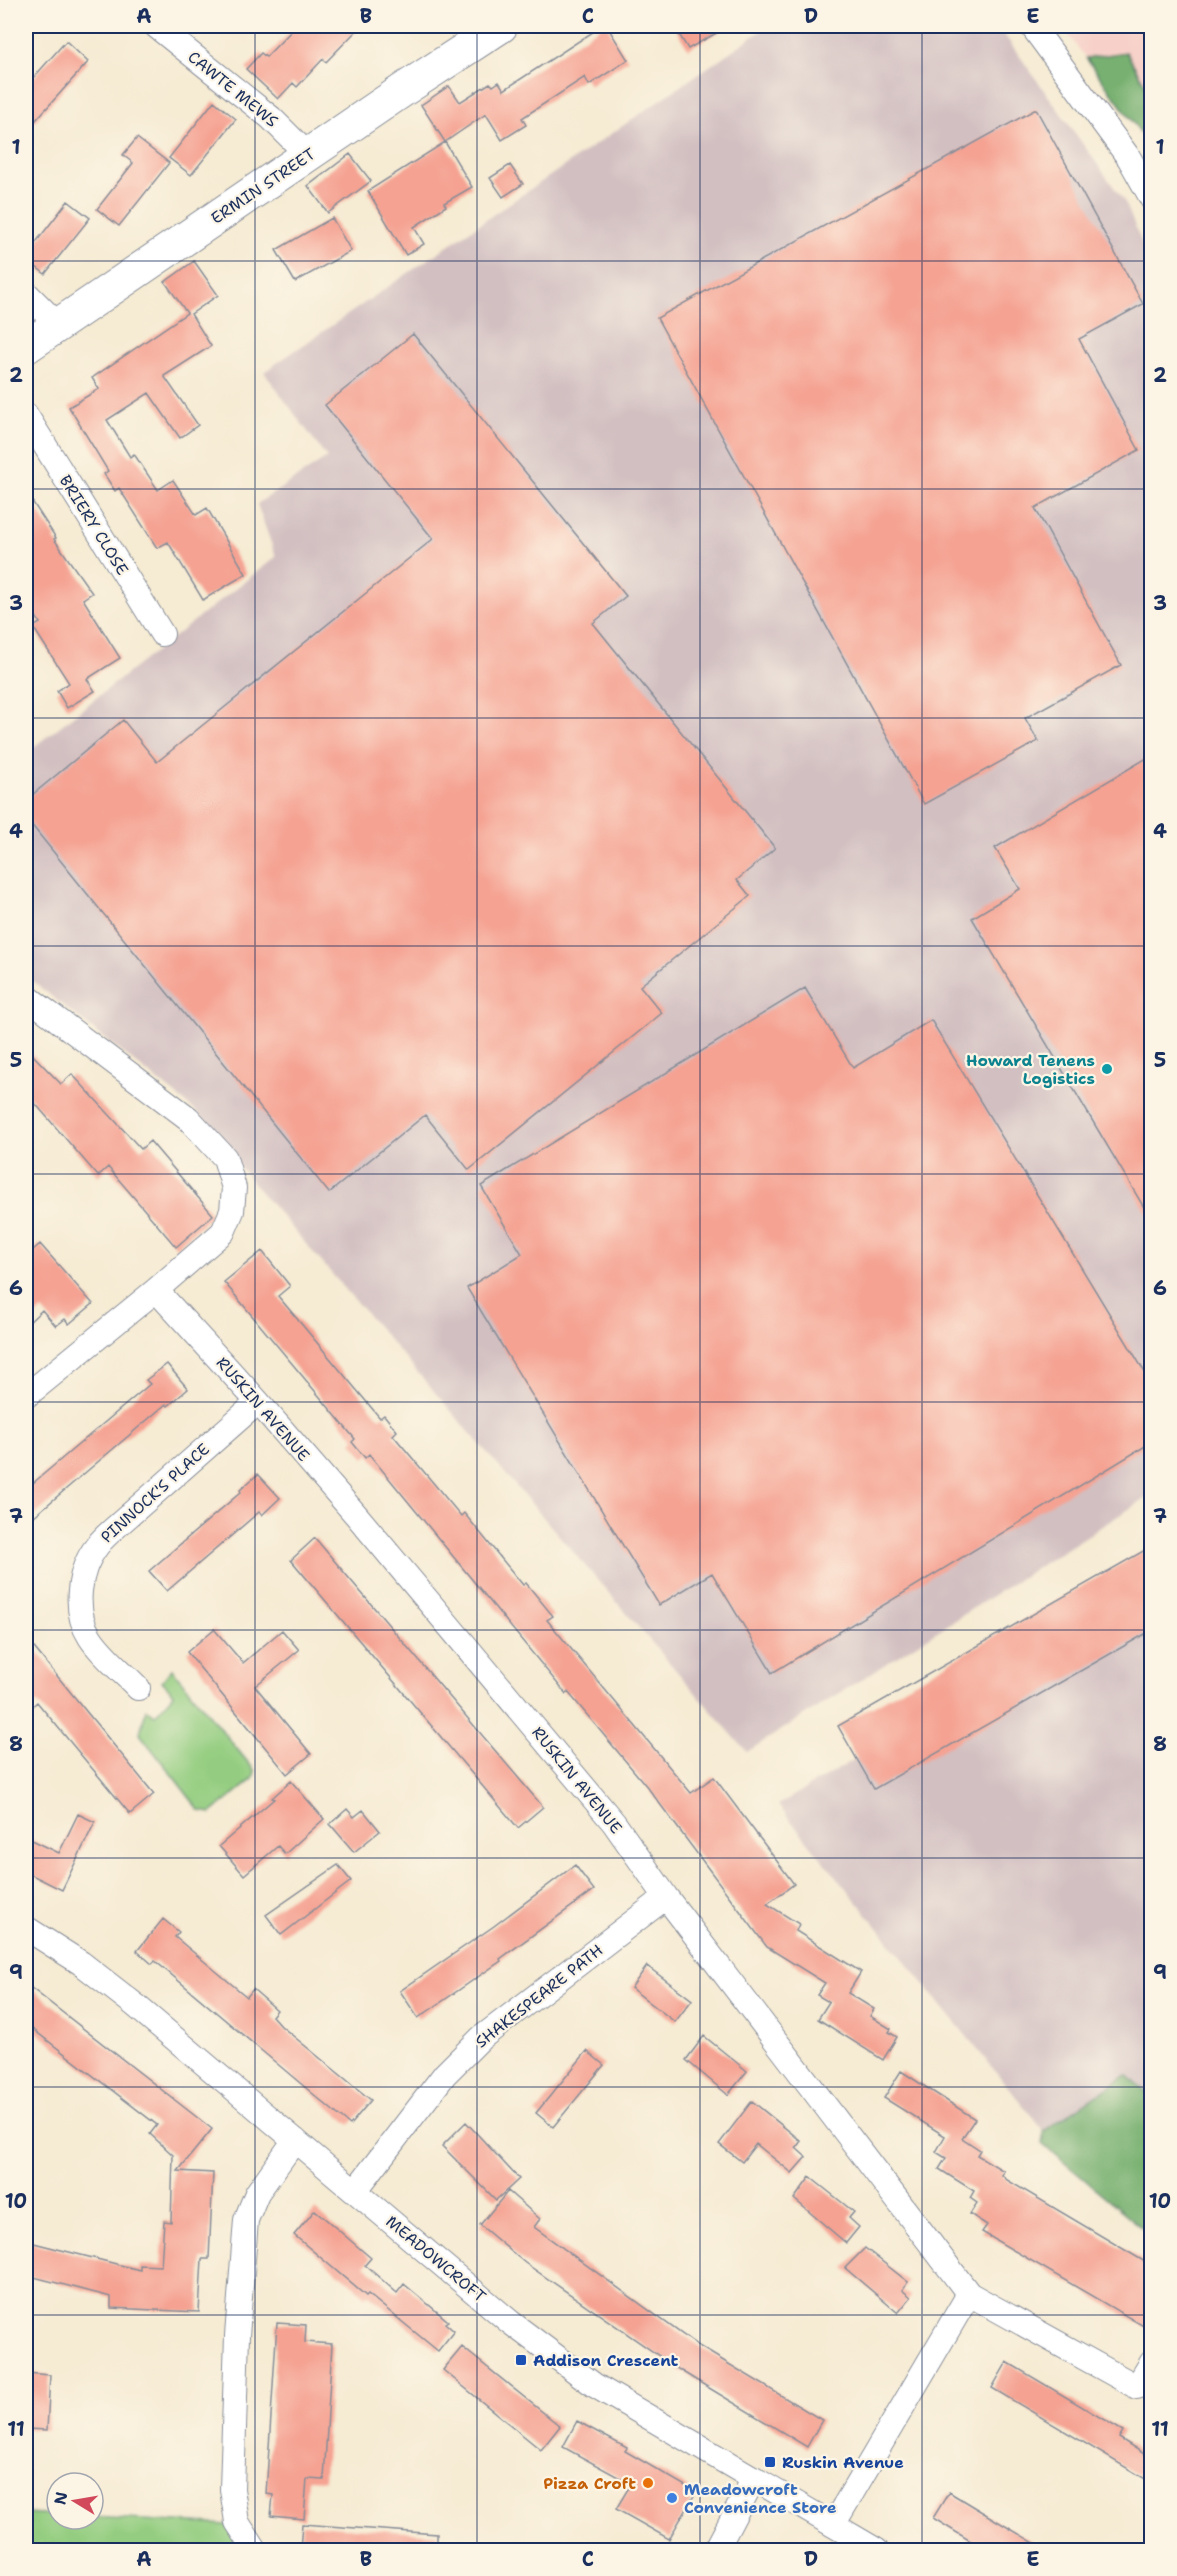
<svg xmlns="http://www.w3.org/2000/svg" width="1177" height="2576" font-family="'Shantell Sans',sans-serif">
  <rect width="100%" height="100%" fill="#fcf5e5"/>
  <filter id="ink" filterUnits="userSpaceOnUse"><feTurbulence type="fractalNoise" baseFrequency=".0167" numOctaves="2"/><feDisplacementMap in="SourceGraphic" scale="12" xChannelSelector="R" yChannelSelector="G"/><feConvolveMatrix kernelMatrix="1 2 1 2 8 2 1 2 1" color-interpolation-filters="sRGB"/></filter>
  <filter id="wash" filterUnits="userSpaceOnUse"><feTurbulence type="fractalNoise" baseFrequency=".008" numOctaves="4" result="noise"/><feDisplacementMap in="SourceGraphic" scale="24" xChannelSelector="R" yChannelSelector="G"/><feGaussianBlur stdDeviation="1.35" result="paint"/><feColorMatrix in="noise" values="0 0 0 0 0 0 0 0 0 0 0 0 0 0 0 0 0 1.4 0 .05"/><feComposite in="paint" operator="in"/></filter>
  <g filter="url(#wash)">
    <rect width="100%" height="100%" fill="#f6ebd3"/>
    <path fill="#f7d1c9" d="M1061 26H1151V147L1086 58Z"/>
    <path fill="#d2bfc1" d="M768 26H998L1126 204 1151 266V1495L747 1752 253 1183 197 1112 26 976V753L276 557 257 504 327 458 264 372Z
      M1151 1583V2096L1127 2075 1044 2131 778 1805Z"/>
    <path fill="#94cd81" stroke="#587e70" stroke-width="1.5" d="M172 1669 255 1771 253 1779 211 1813 200 1811 140 1734 146 1709 155 1715 174 1694 162 1681Z
      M26 2513 57 2515V2519H93V2517L228 2525 242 2550H26Z"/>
    <path fill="#77b06f" stroke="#497066" stroke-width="1.5" d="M1126 52 1151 94V147L1086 58Z
      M1127 2075 1151 2096V2235L1042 2144 1044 2131Z"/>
    <g id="blocks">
      <path fill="#f5a292" d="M296 26H361L326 62 323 59 297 87 293 83 278 99 246 69 261 53 266 57Z
        M602 26H607L628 60 589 85 585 77 522 118 526 125 502 140 486 114 445 142 421 105 449 86 460 102 490 83 493 86 499 82 504 90Z
        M674 26H729L688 49Z
        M66 41 88 62 26 131V86Z
        M214 101 236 119 191 175 169 158Z
        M1036 109 1143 304 1079 339 1139 450 1035 508 1121 665 1025 718 1038 741 924 804 657 318Z
        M137 138 169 163 119 226 97 209 133 163 123 155Z
        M445 142 472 187 444 203 446 206 414 227 424 244 406 255 368 191Z
        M350 154 371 181 328 213 308 186Z
        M510 165 523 184 503 197 490 178Z
        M68 201 90 218 45 274 26 259V255Z
        M332 218 351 251 295 282 276 250Z
        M194 261 218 295 191 314 211 346 164 376 198 425 180 438 149 393 107 420 130 457 134 454 158 490 173 480 196 515 207 508 246 574 203 600 168 542 157 548 119 488 115 491 104 474 108 471 69 407 99 389 92 378 187 313 165 282Z
        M413 334 626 596 593 623 775 848 737 880 750 896 640 986 662 1013 469 1170 425 1115 329 1193 26 818V800L123 720 157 762 433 539 325 405Z
        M26 492 56 538 54 539 92 593 83 599 120 658 87 679 95 691 67 708 57 691 69 683 33 627 40 623 26 600Z
        M1152 755V1221L972 918 1020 889 995 848Z
        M805 988 853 1068 931 1020 1152 1384V1442L772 1673 712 1573 659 1605 467 1288 522 1254 481 1186Z
        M26 1048 61 1084 72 1074 141 1149 150 1141 213 1215 176 1247 108 1167 98 1176 26 1093Z
        M40 1244 93 1304 69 1324 65 1319 56 1326 42 1310 26 1325V1256Z
        M262 1251 290 1286 278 1296 380 1418 384 1415 397 1431 393 1435 461 1516 464 1513 523 1585 526 1583 553 1616 547 1620 691 1793 714 1777 794 1884 767 1904 799 1924 796 1931 861 1972 848 1993 874 2009 870 2016 891 2029 889 2032 897 2037 883 2060 818 2019 829 2002 817 1995 825 1983 767 1947 648 1788 568 1692 566 1694 369 1454 365 1458 352 1442 355 1439 224 1282Z
        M167 1364 188 1389 168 1406 166 1404 26 1523V1489L150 1384 146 1380Z
        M258 1474 280 1498 262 1515 259 1512 167 1591 149 1571 241 1492 240 1490Z
        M315 1538 543 1807 518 1828 291 1560Z
        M1152 1546V1630L874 1789 838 1726Z
        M214 1629 243 1663 282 1630 299 1650 255 1686 311 1754 287 1774 187 1652Z
        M26 1638 154 1794 130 1814 37 1702 26 1712Z
        M291 1781 324 1819 285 1854 278 1846 244 1875 219 1846 274 1799 272 1798Z
        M347 1809 354 1817 363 1810 380 1831 354 1852 330 1824Z
        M78 1814 95 1822 62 1890 26 1872V1837L59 1853Z
        M338 1865 351 1881 281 1935 266 1915Z
        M575 1865 594 1890 500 1959 501 1961 418 2018 400 1991 494 1926Z
        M163 1919 179 1932 175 1937 247 1997 253 1989 277 2010 272 2016 281 2026 371 2100 350 2125 155 1961 152 1964 137 1951Z
        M647 1966 692 2000 675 2022 631 1988Z
        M26 1984 212 2129 178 2171 213 2173 209 2259H202L199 2312 111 2308V2297L26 2275V2241L140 2270V2265L161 2266 164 2221 171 2222 173 2155 150 2134 157 2125 26 2024Z
        M704 2036 747 2071 728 2095 686 2060Z
        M587 2051 604 2065 553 2127 536 2113Z
        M901 2071 975 2119 962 2138 980 2150 977 2155 1004 2171 1002 2175 1007 2180 1152 2266V2331L982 2232 987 2225 970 2214 977 2203 970 2198 974 2191 939 2169 946 2158 936 2152 945 2136 884 2098Z
        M752 2101 801 2141 796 2148 806 2157 792 2173 756 2144 742 2162 719 2144Z
        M466 2122 519 2179 496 2200 442 2146Z
        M810 2177 854 2212 849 2218 859 2227 846 2243 794 2199Z
        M508 2191 540 2219 534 2227 697 2345 822 2420 807 2447 681 2371 525 2263 480 2225Z
        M315 2210 371 2258 365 2265 397 2293 404 2284 448 2321 445 2323 454 2331 438 2351 368 2294 366 2296 294 2235Z
        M865 2248 908 2282 902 2290 911 2297 898 2313 845 2268Z
        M277 2323 306 2325 305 2342 332 2344 324 2480 307 2479 304 2519 271 2516 273 2495 266 2494Z
        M462 2347 560 2426 541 2450 443 2370Z
        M1007 2362 1123 2431 1119 2438 1152 2459V2483L992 2388Z
        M26 2373 50 2375 47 2430 26 2429Z
        M577 2421 627 2448 625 2451 696 2492 669 2539 616 2509 631 2484 563 2447Z
        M949 2492 972 2506 1046 2550H991L979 2543 977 2545 933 2518Z
        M302 2524 437 2534V2550L300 2549Z"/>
    </g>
  </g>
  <g filter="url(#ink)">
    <use href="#blocks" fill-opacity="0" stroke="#888d98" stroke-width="1.5"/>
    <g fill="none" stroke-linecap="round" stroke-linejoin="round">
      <g stroke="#888d98" stroke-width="26">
        <path id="minor" d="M156 26 271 118 308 155
          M1032 26 1129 158 1152 199
          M26 293 59 326
          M26 415 162 634
          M26 996 188 1118 225 1158 234 1188 232 1211 223 1232 156 1290 26 1396
          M156 1290 258 1402 357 1516 614 1823 666 1897 969 2294 833 2525
          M138 1688C123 1672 102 1656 90 1637 73 1611 78 1570 97 1546 103 1538 110 1532 117 1526L258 1402
          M26 1928 81 1963 135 2005 510 2322 594 2385 876 2550
          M355 2191 445 2074 481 2038 666 1897
          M969 2294 1137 2387 1152 2362
          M255 2550 237 2522 232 2489 237 2336 246 2220 257 2193 295 2140
          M716 2550 754 2478"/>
      </g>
      <g stroke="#888d98" stroke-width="35">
        <path id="secondary" d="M26 347 406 88 501 26"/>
      </g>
      <use href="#minor" stroke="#fff" stroke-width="24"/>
      <use href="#secondary" stroke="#fff" stroke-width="33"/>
    </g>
  </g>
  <path fill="none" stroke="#1b2f5e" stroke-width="1.5" stroke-opacity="0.55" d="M255 26V2550M477 26V2550M700 26V2550M922 26V2550M26 261H1152M26 489H1152M26 718H1152M26 946H1152M26 1174H1152M26 1402H1152M26 1630H1152M26 1858H1152M26 2087H1152M26 2315H1152"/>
  <circle fill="#0f9aa8" stroke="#fcf5e5" stroke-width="2" cx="1107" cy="1069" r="6"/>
  <g fill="#1a4fb4" stroke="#fcf5e5" stroke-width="2">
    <rect x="515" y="2354" width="12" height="12" rx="3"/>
    <rect x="764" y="2456" width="12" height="12" rx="3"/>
  </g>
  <circle fill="#e8710a" stroke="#fcf5e5" stroke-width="2" cx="648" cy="2483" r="6"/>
  <circle fill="#3f7fe0" stroke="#fcf5e5" stroke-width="2" cx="672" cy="2498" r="6"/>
  <g text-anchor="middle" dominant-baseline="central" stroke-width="4.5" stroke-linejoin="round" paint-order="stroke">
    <g font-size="16" fill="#1b2f5e" stroke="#fcf5e5">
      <text transform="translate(233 89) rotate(39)">CAWTE MEWS</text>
      <text transform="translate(263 186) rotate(-34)">ERMIN STREET</text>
      <text transform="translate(94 525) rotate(58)">BRIERY CLOSE</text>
      <text transform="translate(263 1409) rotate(49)">RUSKIN AVENUE</text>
      <text transform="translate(155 1493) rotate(-42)">PINNOCK'S PLACE</text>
      <text transform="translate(577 1780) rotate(51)">RUSKIN AVENUE</text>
      <text transform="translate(539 1996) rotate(-38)">SHAKESPEARE PATH</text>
      <text transform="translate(436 2259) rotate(40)">MEADOWCROFT</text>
    </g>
    <g font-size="16" font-weight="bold" fill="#0d838f" stroke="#fcf5e5" text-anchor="end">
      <text x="1095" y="1060">Howard Tenens<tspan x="1095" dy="18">Logistics</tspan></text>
    </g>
    <g font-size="16" font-weight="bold" fill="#164399" stroke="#fcf5e5" text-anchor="start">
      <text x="533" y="2360">Addison Crescent</text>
      <text x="782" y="2462">Ruskin Avenue</text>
    </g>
    <g font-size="16" font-weight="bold" fill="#c56008" stroke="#fcf5e5" text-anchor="end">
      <text x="636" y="2483">Pizza Croft</text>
    </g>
    <g font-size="16" font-weight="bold" fill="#366cbe" stroke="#fcf5e5" text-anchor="start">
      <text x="684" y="2489">Meadowcroft<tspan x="684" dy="18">Convenience Store</tspan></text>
    </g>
  </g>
  <rect width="1177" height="2576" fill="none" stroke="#fcf5e5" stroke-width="66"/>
  <g transform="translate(75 2501) rotate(281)"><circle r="28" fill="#fcf5e5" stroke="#a2a6af" stroke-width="1.5"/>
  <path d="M0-4.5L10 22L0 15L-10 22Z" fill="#d1495b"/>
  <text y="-9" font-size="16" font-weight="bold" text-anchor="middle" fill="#1b2f5e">N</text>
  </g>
  <rect x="33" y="33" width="1111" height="2510" fill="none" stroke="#1b2f5e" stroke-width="2"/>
  <g font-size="20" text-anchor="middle" font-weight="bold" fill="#1b2f5e">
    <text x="144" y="23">A</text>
    <text x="366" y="23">B</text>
    <text x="588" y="23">C</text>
    <text x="811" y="23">D</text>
    <text x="1033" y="23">E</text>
    <text x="16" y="154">1</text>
    <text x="1160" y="154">1</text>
    <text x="16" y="382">2</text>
    <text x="1160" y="382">2</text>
    <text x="16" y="610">3</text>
    <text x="1160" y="610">3</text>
    <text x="16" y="838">4</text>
    <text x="1160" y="838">4</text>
    <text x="16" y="1067">5</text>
    <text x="1160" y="1067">5</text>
    <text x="16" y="1295">6</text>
    <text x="1160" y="1295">6</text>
    <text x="16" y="1523">7</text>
    <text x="1160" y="1523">7</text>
    <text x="16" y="1751">8</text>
    <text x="1160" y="1751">8</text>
    <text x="16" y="1979">9</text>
    <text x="1160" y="1979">9</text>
    <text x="16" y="2208">10</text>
    <text x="1160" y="2208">10</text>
    <text x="16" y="2436">11</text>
    <text x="1160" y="2436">11</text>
    <text x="144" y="2566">A</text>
    <text x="366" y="2566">B</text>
    <text x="588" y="2566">C</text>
    <text x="811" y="2566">D</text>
    <text x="1033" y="2566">E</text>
  </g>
</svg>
